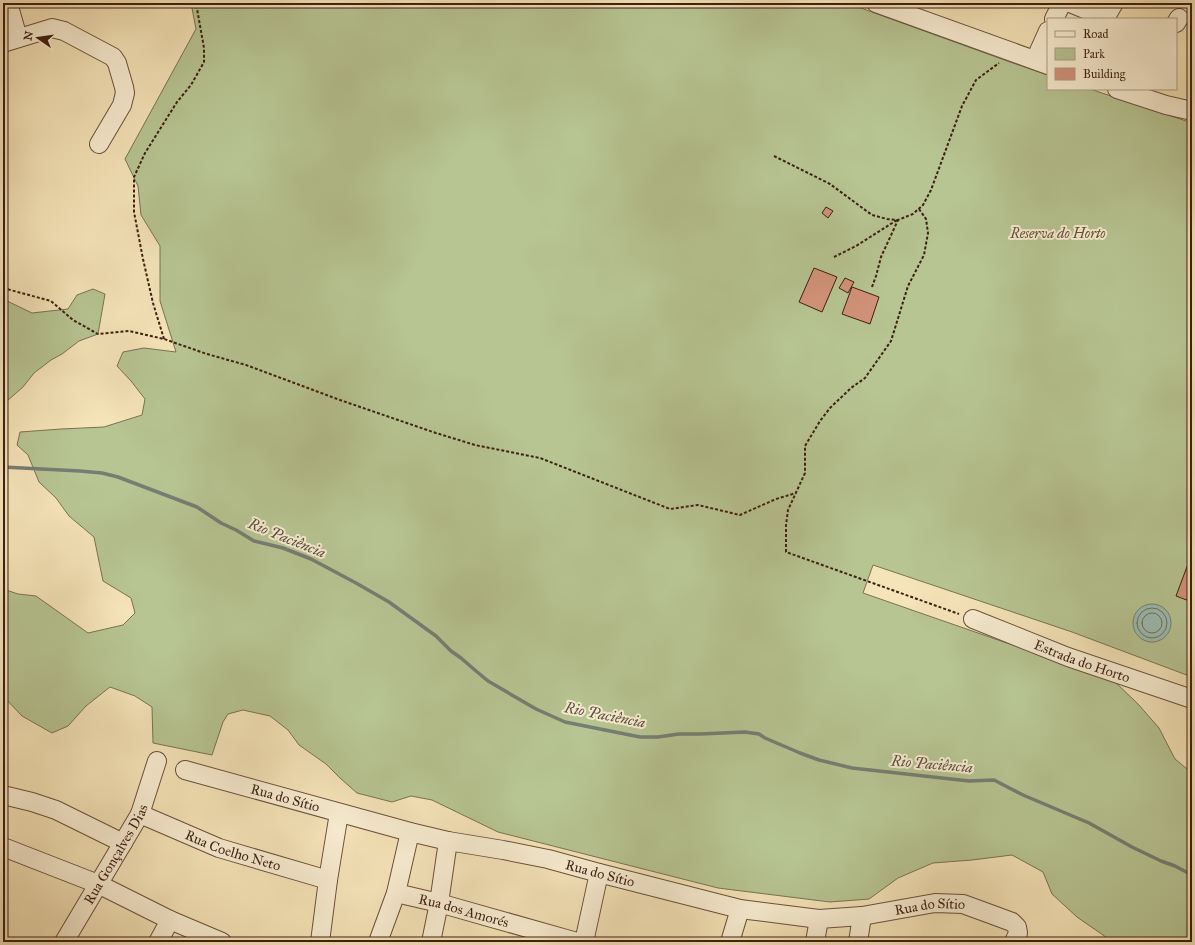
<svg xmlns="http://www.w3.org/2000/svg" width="1195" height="945" font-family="'IM FELL Great Primer',serif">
  <rect width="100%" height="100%" fill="#f5e4b8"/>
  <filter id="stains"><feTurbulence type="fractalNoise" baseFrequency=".005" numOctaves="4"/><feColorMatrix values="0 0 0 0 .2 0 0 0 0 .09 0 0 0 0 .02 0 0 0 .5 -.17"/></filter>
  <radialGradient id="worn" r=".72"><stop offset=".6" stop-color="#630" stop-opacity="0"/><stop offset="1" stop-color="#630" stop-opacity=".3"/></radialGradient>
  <path fill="#b7c593" stroke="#7a7253" d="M191 3H847L1010 62 1048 75V89H1090L1192 123V677L1072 632 873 565 863 593 1113 680 1138 704 1159 728 1175 759 1192 773V942H1113L1077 917 1052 894 1043 872 1012 855 972 860 933 863 898 878 869 899 830 902 718 888 498 832 432 800 411 796 392 802 357 793 340 778 326 764 299 745 288 730 270 716 243 710 228 714 223 722 212 755 153 743 152 707 135 696 110 687 86 706 68 726 52 733 22 716 3 696V589L18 594 36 596 88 633 123 625 135 613 131 598 103 581 94 537 69 516 56 498 39 482 28 455 17 445 20 432 61 429 104 427 142 415 145 399 131 381 117 366 123 352 144 348 176 352 160 301V246L141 215 138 186 125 159 196 29Z
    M93 289 105 294 98 334 79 341 62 354 51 360 34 373 23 387 7 401 3 400V299L32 313 68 309 77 295Z"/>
  <path fill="#9cbeb3" stroke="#767e73" d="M1133 623a19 19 0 1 1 38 0a19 19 0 1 1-38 0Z"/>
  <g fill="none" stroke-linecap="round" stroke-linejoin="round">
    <path stroke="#6d6e63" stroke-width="1" d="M1137 623a15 15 0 1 1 30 0a15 15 0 1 1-30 0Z
      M1142 623a10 10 0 1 1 20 0a10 10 0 1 1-20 0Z"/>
    <path stroke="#767e73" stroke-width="3.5" d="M3 467 80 471 102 473 118 477 197 507 221 523 236 530 254 541 283 548 311 559 356 583 389 602 436 636 451 651 461 658 476 671 488 681 536 709 565 722 640 737H658L679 734H700L745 732 759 734 765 738 800 753 819 760 852 768 969 781 994 780 1023 795 1089 823 1132 847 1161 861 1175 866 1192 875"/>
  </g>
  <path fill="#d2937a" stroke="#3e1f13" d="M826 207 833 211 828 218 822 213Z
    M814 268 837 277 822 312 799 302Z
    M845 278 854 282 848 293 839 288Z
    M852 287 879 297 870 324 842 314Z
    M1191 556H1192V602L1176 596Z"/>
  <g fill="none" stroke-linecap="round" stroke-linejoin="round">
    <g stroke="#6c503c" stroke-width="20">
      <g id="minor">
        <path d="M8 3 18 38"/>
        <path d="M876 3 1048 65"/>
        <path d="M1070 3 1099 15H1107L1114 3"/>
        <path d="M1054 19 1062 3H1063"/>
        <path d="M1176 23 1179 18"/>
        <path d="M3 43 52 28 64 31 113 57 117 63 124 87 125 93 122 105 99 144"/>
        <path d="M1035 60 1048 31"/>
        <path d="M1117 89 1166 105 1192 111"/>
        <path id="s1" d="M973 619 1068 657 1192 699"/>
        <path id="s2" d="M185 770 410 832 448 841 503 850 548 859 599 873 740 909 819 919 862 916 935 903 963 904 1012 922 1017 927 1018 933 1014 942"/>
        <path d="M3 795 32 802 56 810 123 843"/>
        <path id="s3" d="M140 814 219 848 328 880"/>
        <path d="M3 847 98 884 170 920 222 942"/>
        <path id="s4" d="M396 893 439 903 577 942"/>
        <path id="s5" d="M64 942 140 814 157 761"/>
        <path d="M158 942 170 920"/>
        <path d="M320 942 328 880 339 813"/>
        <path d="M378 942 396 893 410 832"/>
        <path d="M431 942 439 903 448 841"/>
        <path d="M584 942 599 873"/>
        <path d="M730 942 740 909"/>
        <path d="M815 942 819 919"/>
        <path d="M858 942 862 916"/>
      </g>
    </g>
    <path stroke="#3e1f13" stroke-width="2" stroke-dasharray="3 2" stroke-linecap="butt" d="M774 156 830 184 872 215 887 219 898 220 913 214 923 205 931 190 962 106 976 80 999 63
      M919 209 926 219 928 233 924 255 908 286 891 341 865 378 851 388 830 408 820 421 805 446V473L788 510 786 525V552L959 614
      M834 257 856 246 897 220
      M872 287 876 276 881 257 898 220
      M3 288 51 301 73 320 98 334 129 331 164 339 207 354 246 365 340 400 436 433 475 445 540 458 670 509 698 505 740 515 776 499 796 493
      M164 339 153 303 143 259 134 212V177L145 153 177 102 191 85 204 62V48L196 3"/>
    <use href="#minor" stroke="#f8edd1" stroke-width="18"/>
  </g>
  <g text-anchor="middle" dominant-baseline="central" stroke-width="4" stroke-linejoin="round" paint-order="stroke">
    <g font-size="14" font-style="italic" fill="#625139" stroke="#f8edd1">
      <text x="1058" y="233">Reserva do Horto</text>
    </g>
    <g font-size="14" fill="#3e1f13" stroke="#f8edd1">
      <text stroke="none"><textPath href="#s1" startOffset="117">Estrada do Horto</textPath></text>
      <text stroke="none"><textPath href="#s2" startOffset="104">Rua do Sítio</textPath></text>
      <text stroke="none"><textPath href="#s3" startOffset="100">Rua Coelho Neto</textPath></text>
      <text stroke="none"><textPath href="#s5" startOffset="102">Rua Gonçalves Dias</textPath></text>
      <text stroke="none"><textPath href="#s2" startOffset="428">Rua do Sítio</textPath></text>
      <text stroke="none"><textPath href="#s2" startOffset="764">Rua do Sítio</textPath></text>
      <text stroke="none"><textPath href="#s4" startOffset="70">Rua dos Amorés</textPath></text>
    </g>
    <g font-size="15" font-style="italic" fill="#5a4f43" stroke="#f8edd1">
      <text transform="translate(287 538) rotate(22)">Rio Paciência</text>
      <text transform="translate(605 715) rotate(11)">Rio Paciência</text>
      <text transform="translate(932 764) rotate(5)">Rio Paciência</text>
    </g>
  </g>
  <rect width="1195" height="945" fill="none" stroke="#f5e4b8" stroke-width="16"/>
  <rect x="4" y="4" width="1187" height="937" fill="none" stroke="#3e1f13" stroke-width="2"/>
  <rect x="8" y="8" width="1179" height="929" fill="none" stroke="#3e1f13"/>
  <rect x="1047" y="18" width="130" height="72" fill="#f8edd1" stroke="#ae9b85"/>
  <rect x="1055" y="31" width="20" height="6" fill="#f8edd1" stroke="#ae9b85"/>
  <text x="1083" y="38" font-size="12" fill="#3e1f13">Road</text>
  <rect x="1055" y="48" width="20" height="12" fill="#b7c593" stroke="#ae9b85"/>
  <text x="1083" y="58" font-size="12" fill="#3e1f13">Park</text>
  <rect x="1055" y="68" width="20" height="12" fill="#d2937a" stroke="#ae9b85"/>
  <text x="1083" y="78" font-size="12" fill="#3e1f13">Building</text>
  <g transform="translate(38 38) rotate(283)" stroke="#f8edd1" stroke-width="3" paint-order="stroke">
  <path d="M0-3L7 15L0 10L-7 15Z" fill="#3e1f13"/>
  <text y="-6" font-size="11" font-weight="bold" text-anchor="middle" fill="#3e1f13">N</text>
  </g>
  <rect width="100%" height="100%" filter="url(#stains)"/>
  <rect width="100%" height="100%" fill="url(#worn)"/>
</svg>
